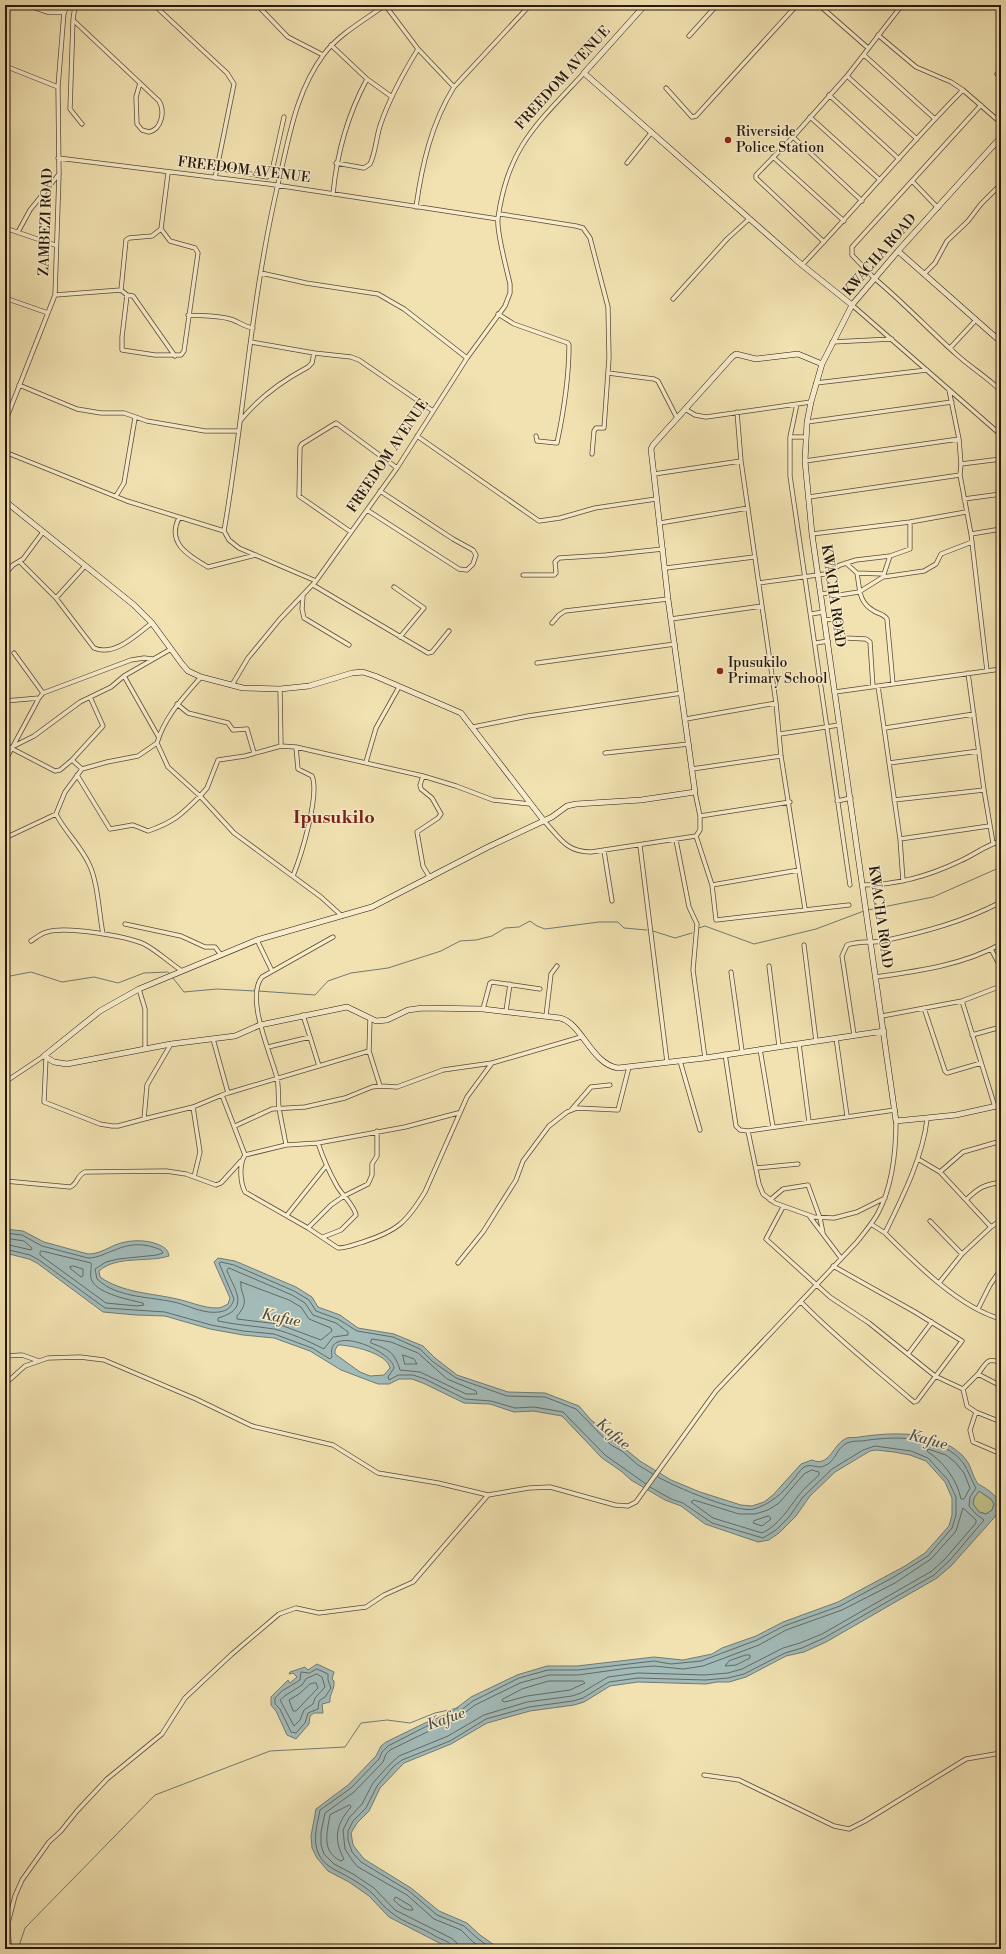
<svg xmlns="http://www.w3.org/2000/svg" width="1006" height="1954" font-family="'Libre Bodoni',serif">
  <rect width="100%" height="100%" fill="#f2e2b1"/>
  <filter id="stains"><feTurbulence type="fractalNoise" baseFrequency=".005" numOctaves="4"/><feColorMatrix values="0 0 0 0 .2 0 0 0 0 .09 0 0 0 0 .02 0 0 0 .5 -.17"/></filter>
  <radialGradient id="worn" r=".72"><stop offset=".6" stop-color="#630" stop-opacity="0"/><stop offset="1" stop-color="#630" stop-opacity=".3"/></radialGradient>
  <path fill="#bfc288" stroke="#726e4a" d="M979 1491 991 1499 994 1504 992 1510 986 1514 979 1512 973 1504 974 1498Z"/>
  <path fill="#a2bab8" stroke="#707a73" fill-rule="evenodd" d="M5 1229 23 1231 44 1242 88 1254C98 1254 106 1249 115 1245 128 1240 144 1239 157 1244 164 1247 168 1249 169 1256 147 1263 117 1255 99 1271L100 1277C123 1293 151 1293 177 1299 191 1302 203 1308 217 1308 221 1308 224 1306 228 1304L230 1298 214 1262 218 1258 235 1261 296 1287 312 1297 318 1307 340 1315 358 1328 394 1334 423 1346 435 1358 457 1375 508 1392 545 1393 579 1406 591 1420 602 1428 605 1434 614 1442 624 1448 640 1461 671 1480 700 1492 741 1505 752 1506 764 1502 773 1495 801 1464 812 1460C830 1468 832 1444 847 1438 851 1437 855 1438 859 1437 893 1432 935 1430 962 1455 972 1465 971 1474 978 1484 988 1489 1001 1498 1001 1510L951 1566 937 1578 826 1642 804 1652 786 1656 746 1677 729 1682H717L706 1684 638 1682 610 1686 584 1702 574 1705 530 1711 487 1723 451 1744 404 1763 380 1788 369 1811 357 1823 351 1833 353 1845 364 1859 411 1888 439 1911 467 1923 480 1935 500 1949H451L389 1917 369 1896 349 1882 328 1871 317 1858 312 1848 311 1836 316 1809 348 1785 376 1756 381 1746 386 1742 425 1723 450 1713 471 1697 517 1675 547 1666H577L654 1657 683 1660 712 1654 722 1648 756 1636 783 1622 838 1602 905 1566 925 1553 949 1526 952 1515V1498L945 1482 926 1461 910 1455 894 1452 876 1450 870 1451 835 1472 810 1496 796 1516 779 1533 769 1540 758 1542 705 1524 681 1506 665 1500 631 1480 621 1471 602 1458 562 1416 533 1411 514 1412 490 1404 464 1403 423 1383 412 1379H399L389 1384H378L341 1370 310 1351 274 1338 243 1335 210 1329 165 1316 136 1315 103 1312 37 1263 29 1259 5 1253ZM338 1345C351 1345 387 1353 390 1368L384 1375 370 1376 360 1372 335 1354V1350ZM979 1491 991 1499 994 1504 992 1510 986 1514 979 1512 973 1504 974 1498Z
    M317 1664 334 1672 332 1679 334 1681C335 1690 329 1694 330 1702L322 1704 323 1713H314L310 1716 309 1724 296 1739 287 1735 276 1711 271 1705V1697L288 1680 290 1683 297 1677 293 1673 289 1674 290 1672 305 1667 308 1670Z"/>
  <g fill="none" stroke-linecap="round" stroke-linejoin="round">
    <path stroke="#646a62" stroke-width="1" d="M5 1233 22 1235 42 1246 88 1258C98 1258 106 1253 115 1250 130 1243 146 1243 161 1250L163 1253 157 1255 118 1259 106 1262 95 1269 97 1279C118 1299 151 1296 178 1303 191 1307 205 1314 219 1312 228 1311 232 1306 234 1299L219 1263 221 1262 234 1265 294 1291 309 1300 316 1311 338 1319 357 1331 393 1337 420 1349 432 1361 456 1378 507 1396 545 1397 576 1409 611 1445 622 1451 638 1465 653 1474
      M5 1238 24 1241 32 1248 31 1250 5 1244
      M5 1249 30 1255 39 1260 105 1308 165 1312 211 1325 243 1331 274 1334 312 1348 330 1359 332 1357C325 1322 393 1351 394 1368L388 1377 389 1380 398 1375H413L425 1379 465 1399 491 1401 515 1408 534 1407 563 1412 605 1455 646 1484
      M42 1251 91 1263C92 1269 89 1275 92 1281 99 1294 130 1300 143 1303L144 1305 137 1306 106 1303 40 1255V1252Z
      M73 1266 83 1269V1276L81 1277 71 1269 70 1267Z
      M229 1268 292 1295 305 1303 313 1315 336 1323 348 1332V1335L333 1337 324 1349C308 1341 291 1333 274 1329 255 1326 237 1325 218 1321V1318C250 1309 236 1292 227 1271Z
      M241 1282 289 1300 301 1307 309 1319 331 1328 332 1331 321 1340 278 1324 237 1319V1316C252 1299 239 1295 241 1282Z
      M372 1339 391 1342 418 1353 447 1379 476 1391 477 1394H466L420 1372 400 1370C394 1351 389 1350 371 1343Z
      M403 1355 414 1359 417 1364H405Z
      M928 1449 946 1455 955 1462 964 1473 970 1488 964 1499H961C957 1480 944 1462 928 1452Z
      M812 1470 819 1472V1475C813 1481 805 1487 799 1495 789 1508 778 1526 762 1533L713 1518 691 1502 694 1500 739 1514H755L768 1510 779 1503 804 1474Z
      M769 1516 771 1519 762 1526 753 1523 754 1521Z
      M746 1655H750V1658L736 1665 725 1666 729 1661Z
      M317 1669 328 1674V1680L331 1688 325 1697 319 1701 318 1709 308 1713 305 1723 296 1733 291 1732 280 1709 275 1704V1698L282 1691 300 1680 301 1672 309 1673Z
      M317 1674 322 1677 325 1687 315 1698 313 1704 304 1710 300 1720 294 1726 280 1700 286 1695 302 1685 306 1679Z
      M549 1681H583L585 1683 570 1690 527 1696 505 1702 502 1701 503 1699 522 1689Z
      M316 1683 318 1688 296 1711H293L289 1700 299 1694 310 1684Z
      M350 1805 351 1807C336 1824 333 1839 344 1859L341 1861C321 1852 327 1832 330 1815Z
      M396 1897 411 1906 413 1910C406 1911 398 1905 394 1900Z
      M453 1949C452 1941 441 1940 435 1936 421 1927 404 1923 392 1913 384 1908 379 1900 373 1894 367 1888 357 1882 350 1878 339 1871 326 1868 319 1855 312 1840 317 1826 320 1810L351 1788 379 1759 382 1752 388 1746 427 1726 452 1717 473 1701 519 1678 548 1670H578L654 1661 671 1664 701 1661 757 1640 784 1626 840 1606 892 1578 928 1556 952 1528 956 1515V1497L948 1480 928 1458 911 1451 875 1446 863 1450 832 1469 803 1497 789 1517 776 1530 763 1538 712 1523 683 1503 671 1499 650 1487
      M458 1949 457 1943 451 1938 395 1910 374 1888 353 1874 334 1864 324 1854 321 1845V1832L325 1813 354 1792 383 1762 386 1754 390 1750 429 1731 454 1721 475 1705 520 1683 549 1675H578L629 1668 654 1666 683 1669 703 1666 759 1645 786 1630 842 1610 895 1583 931 1559 956 1531 963 1508 976 1520V1523L945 1559 932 1571 822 1634 800 1643 783 1648 742 1669 728 1673 705 1675 638 1673 608 1677 581 1693 572 1696 527 1702 484 1715 448 1736 399 1756 389 1765 373 1783 362 1804 349 1818 343 1830 345 1849 352 1860 358 1867 407 1895 434 1919 461 1930 473 1942 484 1949
      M492 1949 477 1938 464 1926 437 1915 409 1891 361 1862 352 1852 348 1840V1831L353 1821 366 1808 377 1786 393 1767 402 1760 450 1741 486 1719 529 1707 573 1701 583 1698 609 1682 638 1678 705 1680 728 1678 744 1674 785 1653 802 1648 824 1638 934 1575 951 1559 984 1520 976 1514 969 1506 970 1497 976 1488C970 1478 968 1468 960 1459 937 1435 892 1436 862 1441 857 1441 852 1441 847 1443 836 1448 836 1462 824 1466 817 1469 811 1463 804 1467 799 1471 796 1477 792 1481 782 1494 770 1504 754 1509 738 1514 673 1486 658 1477"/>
    <path stroke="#707a73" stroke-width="1" d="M868 910 933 897 1001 867
      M699 928 705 926 754 944 816 929 864 911
      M653 931 675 938 692 933
      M5 977 31 972 62 982 94 977 118 983 144 973 168 972 170 974
      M173 978 184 992 217 989 255 991
      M258 991 315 995 328 981 351 973 388 968 441 951 460 941 476 940 492 936 505 928 519 927 530 921 537 926 545 929 599 922H618L624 928 647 930
      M18 1949 25 1928 155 1795 270 1751 345 1747 361 1723 387 1720 410 1723 435 1713 458 1708"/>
    <g stroke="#594b34" stroke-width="5">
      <path id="street" d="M75 5 73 20 70 109 82 124
        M154 5 227 73 234 84 215 178
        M257 5 288 37 323 55
        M385 5 418 49 454 87
        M819 5 868 48
        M73 20 159 101C165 111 162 129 149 132L142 130 137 124 136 97 140 83
        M878 35 916 67 951 82 963 90 1001 123
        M689 36 717 5
        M331 45 367 79C347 116 337 152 333 194
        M864 55 935 119
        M5 66 58 87
        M1001 71 997 74 1001 79
        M847 76 902 5
        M367 79 392 97
        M666 88 692 117 696 116 797 5
        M829 95 899 159
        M810 117 880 180
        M793 137 862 201
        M773 157 844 221
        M58 158 269 184 498 219
        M336 163 364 168 370 164C376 152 376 136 381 123 390 97 404 72 418 49
        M627 163 651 133
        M217 168 267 177 272 171 284 117
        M913 182 938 208
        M416 207C422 165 431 124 454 87L530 5
        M500 214 576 226 583 228 590 238 608 307 609 358 604 428H596L594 431 592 454
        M5 228 55 245
        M1000 230H1001
        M18 232 30 210 59 174
        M824 242 756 178V175L793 137 847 76 917 139
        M802 265C857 208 907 146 963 90
        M261 273 306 283 378 294 404 309 467 358
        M924 274 935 263 947 241 968 221 981 204 1001 184
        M874 278 852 255V247L981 105
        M874 278C903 302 928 329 956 354 970 367 987 377 1001 391
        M121 290 126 240 129 238 152 236 161 229 168 173
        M55 295 121 290 127 295 133 296 175 356
        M127 295 122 337V350L155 355H181L184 351 198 253 195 248 170 241 161 229
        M5 298 48 313
        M673 299 727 239 749 219
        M852 305 1001 435
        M498 314 514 324 568 343 569 345C569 379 564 410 557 443L537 441 536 436
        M188 315C202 316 216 315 230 319 238 321 244 327 253 328
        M251 342 314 353 351 357 359 360 433 411
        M832 342 892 339
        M950 348 976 320
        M608 373 654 379 658 381 677 418
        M816 383 927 370
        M19 385 77 409 101 413H124L147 421 205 431H239
        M949 390 959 439 961 464 960 475 971 534 987 671
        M797 404 790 437V476L850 885
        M685 409 695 415 706 417 811 402
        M737 412 741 461 776 703 781 756 805 909
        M241 420C259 397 282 381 308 367L312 363 314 353
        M5 422 55 295 59 174 58 87 64 12
        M807 422 952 402
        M417 436 539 521 560 518 595 508 656 499
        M790 437H806
        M5 452 127 501 224 531 229 540 239 548 316 581
        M805 461 959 439
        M961 464 1001 459
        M654 474 741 461
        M116 496 124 483 135 418
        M809 497 960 475
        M964 499 1001 494
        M5 509 9 505
        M367 510 459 569 467 570 473 564 476 555 473 550 453 539 380 491
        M179 518C166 543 189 556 208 567L256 555
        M660 523 748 508
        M224 531C244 416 251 299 278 184 289 139 295 93 324 54 339 34 365 20 385 5
        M351 532 299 496 300 447 302 444 336 423 397 468
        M812 534 910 522 966 512
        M971 534 1001 529
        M20 562 56 598 94 648C115 657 137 634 152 623
        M847 564 857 573C860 589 858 602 874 611 879 614 884 614 887 619L893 684
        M666 568 754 557
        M857 573 884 574 890 556 910 549V522
        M5 574 13 565 23 559 43 532
        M523 575H554L556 573 555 562 559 558 606 555 663 549
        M759 583 825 574 840 565 856 560 890 556
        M313 585 428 653 432 652 449 631
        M394 587 424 608 400 637
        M821 594 828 593 833 596 859 592 883 577 924 571 936 564 941 554 972 542
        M303 596 302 609 304 618 349 645
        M56 598 85 566
        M811 614 823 612
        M671 619 762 606
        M824 620 836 619 838 620 843 636 846 638 866 639 870 642 873 687
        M552 623 559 615 565 611 668 599
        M816 643 828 641
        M14 653 43 693
        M537 663 675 644
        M968 673 984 790 993 843
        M124 676 158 736
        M232 685 248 658 280 619 316 581 397 468 467 358 505 306 510 293V284C507 270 496 231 498 218 508 146 538 123 584 73
        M878 686 900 839 903 881
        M280 689 281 746
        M835 692 1001 669
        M5 701 39 698
        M177 704 188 713 228 723 233 730 247 729 254 753
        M686 719 776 703
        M473 727 528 716 682 693
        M885 728 974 714
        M780 734 839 725
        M157 743 168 767 200 796 207 788 218 760 245 756 281 746 296 747 423 776 456 786 493 800 530 804
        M5 745 55 771 60 770 72 760 103 726 90 697
        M14 746 34 736 80 702 111 687 124 676 171 649
        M605 753 689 744
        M72 760 82 769
        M5 761 39 698 43 693 131 660 144 658 153 659
        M366 762 376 728 399 687
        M889 763 979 751
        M692 769 781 756
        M77 775 110 829 133 825 148 831C174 822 181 815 200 796L234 833 321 897 342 916
        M423 776 420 785 421 789 432 798 441 814 438 818 417 832 423 866 430 878
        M695 792 700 816 790 802
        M894 800 984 790
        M837 801 851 798
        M544 821C560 838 566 852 591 852L696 836 700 830V816
        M696 836 712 885
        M5 838 56 814
        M900 839 989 826
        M676 840 689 907 697 924 693 970 705 1058
        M640 846 667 1062
        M604 851 612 901
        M799 870 712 885 716 920 849 905
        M293 876C301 856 320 795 312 776L298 769 296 747
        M863 885C897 885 929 876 960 861 974 855 986 845 1001 841
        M125 924 181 936 205 947H215L221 955
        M103 934C99 914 98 882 89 864 81 846 65 832 56 814L65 792 82 769 107 762 138 756 157 743C165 716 183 698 201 677
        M257 940 272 971
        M31 941C36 938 41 933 47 932 66 926 126 936 144 944 156 950 170 963 182 971
        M804 945 816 1041
        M991 949 1001 968
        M769 966 779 1046
        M731 972 742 1051
        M876 977C919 971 963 965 1001 944
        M139 989 145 1009V1048
        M962 1001 995 1107
        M924 1008 945 1071 947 1073 981 1063
        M483 1009 490 983 492 982 540 989
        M506 1011 510 984
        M303 1015 310 1037
        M546 1016 551 974 557 966
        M882 1016 962 1001 1001 986
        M854 1035 842 956 847 945C858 941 870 943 883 941 924 932 963 922 1001 902
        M972 1035 1001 1027
        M836 1038 847 1116
        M213 1039 228 1093 222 1095 245 1155C239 1164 240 1182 245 1192L308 1228 338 1248C347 1248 355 1244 363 1242 397 1231 406 1223 425 1192L467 1097 492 1063 581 1037
        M799 1044 809 1122
        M268 1047 310 1037 319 1066
        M760 1049 773 1127
        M369 1051 380 1086
        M725 1054 736 1126 740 1130 748 1131 895 1110
        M46 1058 44 1102 100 1124 112 1126H118L144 1119 147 1085 171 1044
        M680 1061 700 1130
        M5 1082 44 1056
        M228 1093 369 1051 370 1019
        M193 1107 200 1152 194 1177
        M572 1109 591 1087 610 1085
        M144 1119 193 1107 222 1095
        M927 1119C923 1157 902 1198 885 1233 915 1263 960 1308 1001 1319
        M235 1126 272 1109 305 1107 345 1098 372 1087 380 1086 397 1087 443 1070 492 1063
        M748 1131 759 1184 763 1194 775 1203 814 1217 834 1218 857 1212 885 1198
        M318 1143C323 1158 329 1172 337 1186 342 1195 354 1205 356 1215L341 1230 323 1237
        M286 1145C284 1133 281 1120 279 1108 278 1098 279 1087 277 1078 271 1054 245 998 262 977L333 937
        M245 1155 286 1145 318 1143 405 1127 458 1113
        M918 1159 940 1172 963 1152 1001 1141
        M756 1168 798 1164
        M5 1181 70 1187C77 1185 77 1175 85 1172L166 1171 186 1174 216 1185 221 1183 241 1161
        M770 1200 783 1189 808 1185 820 1218 823 1233
        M966 1200C979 1187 984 1185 1001 1182
        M783 1207 766 1239 830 1297 869 1323 935 1376 963 1389
        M287 1215 326 1166
        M810 1217 841 1258
        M930 1221 962 1254
        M871 1224 885 1233
        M991 1227 1001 1220
        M308 1228 331 1205 344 1196 368 1184 372 1175V1164L377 1156V1131
        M458 1263 483 1232 516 1180 523 1161 549 1126 567 1112 577 1108 618 1110 629 1067
        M939 1283 962 1254 991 1227 940 1172
        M801 1302C836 1338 876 1369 914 1402L917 1401 962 1341 915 1312 833 1266
        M978 1309 990 1285 1001 1269
        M908 1354 932 1322
        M5 1356 22 1355 39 1361
        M1001 1363C987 1356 986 1364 978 1374L1001 1386
        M978 1374 963 1389 967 1406 976 1412 1001 1422
        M5 1384 25 1366 48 1358 80 1357 104 1360 196 1399 252 1426 333 1445 378 1473 438 1483 488 1495
        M976 1412 970 1430 973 1442 1001 1454
        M704 1775 739 1780 834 1826 849 1829 865 1821 966 1759 1001 1753
        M11 1949 9 1943 8 1923 15 1896 22 1880 49 1842 61 1831 77 1811 107 1779 162 1734 185 1698 232 1654 279 1614 296 1608 319 1613 366 1607 384 1595 413 1582 488 1495 529 1488 550 1487 615 1505 628 1506 636 1502 716 1391 856 1243C864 1233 872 1224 878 1213 893 1185 896 1152 896 1121"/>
    </g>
    <g stroke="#26190b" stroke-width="6">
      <path id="secondary" d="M28 5 49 12H64L66 5
        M645 5 584 73 802 265 852 305
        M1001 137 898 251 852 305 822 364 811 402 807 422 805 461 812 534 896 1121 956 1115 1001 1105
        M898 251 1001 342
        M822 364 798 354 756 359 736 354 732 357 653 445 651 449 668 599 695 792 641 800 576 804 567 806 552 817 488 847 372 907 257 940 139 989 100 1011 44 1056 54 1062 67 1064 171 1044 235 1036 260 1025 347 1007 376 1021 387 1020 408 1010 423 1008 483 1009 560 1018C582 1023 591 1064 618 1068L705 1058 884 1031
        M5 501 134 605 152 623 182 664 188 671 201 677 243 688 280 689 309 686 352 673 363 672 375 676 461 713 544 821"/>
    </g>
    <use href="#street" stroke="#f7eccc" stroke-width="3.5"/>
    <use href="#secondary" stroke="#f7eccc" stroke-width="5"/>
  </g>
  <g fill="#8f2418" stroke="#f7eccc" stroke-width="1.5">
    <circle cx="728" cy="140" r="4"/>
    <circle cx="720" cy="671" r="4"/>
  </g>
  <g text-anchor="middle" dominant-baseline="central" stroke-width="3" stroke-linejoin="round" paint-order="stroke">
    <g font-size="14" fill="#26190b" stroke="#f7eccc">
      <text transform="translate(563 78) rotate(-48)">FREEDOM AVENUE</text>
      <text transform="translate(244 170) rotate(7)">FREEDOM AVENUE</text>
      <text transform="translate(46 222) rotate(-88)">ZAMBEZI ROAD</text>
      <text transform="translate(880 255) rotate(-49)">KWACHA ROAD</text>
      <text transform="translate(388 456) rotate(-56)">FREEDOM AVENUE</text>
      <text transform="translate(833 596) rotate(82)">KWACHA ROAD</text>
      <text transform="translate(880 917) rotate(82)">KWACHA ROAD</text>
    </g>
    <g font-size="14" fill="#26190b" stroke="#f7eccc" text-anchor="start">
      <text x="736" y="132">Riverside<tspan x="736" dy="16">Police Station</tspan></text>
      <text x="728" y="663">Ipusukilo<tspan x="728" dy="16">Primary School</tspan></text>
    </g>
    <g font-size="15" font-style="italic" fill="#515148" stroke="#f7eccc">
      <text transform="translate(281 1318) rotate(12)">Kafue</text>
      <text transform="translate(613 1434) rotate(40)">Kafue</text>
      <text transform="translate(928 1440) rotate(15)">Kafue</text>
      <text transform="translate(446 1719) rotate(-20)">Kafue</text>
    </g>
    <g font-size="18" font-weight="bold" fill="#7a1f14" stroke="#f7eccc">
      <text x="334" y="817">Ipusukilo</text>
    </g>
  </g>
  <rect width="1006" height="1954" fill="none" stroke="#f2e2b1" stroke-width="20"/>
  <rect x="6" y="6" width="994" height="1942" fill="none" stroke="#26190b" stroke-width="2"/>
  <rect x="10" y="10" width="986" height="1934" fill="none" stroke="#26190b"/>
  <rect width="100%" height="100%" filter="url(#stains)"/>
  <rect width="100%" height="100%" fill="url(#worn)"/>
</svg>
